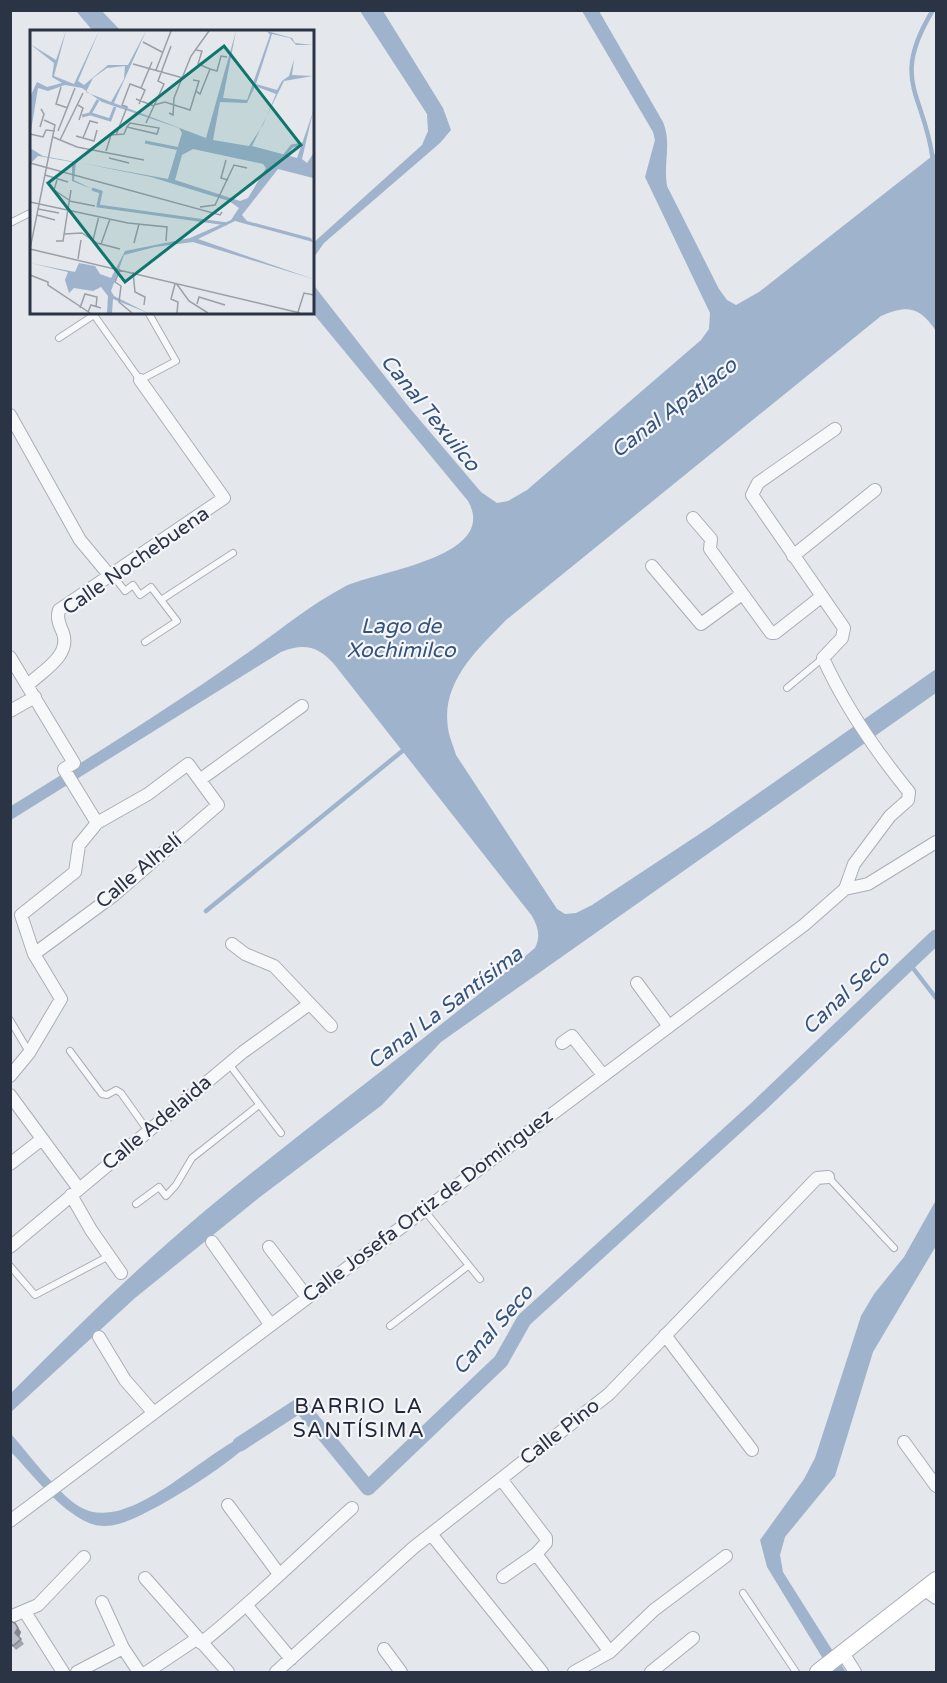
<svg xmlns="http://www.w3.org/2000/svg" width="947" height="1683" font-family="'Varela Round',sans-serif">
  <rect width="100%" height="100%" fill="#e4e7ec"/>
  <path fill="#9fb4cc" d="M76 11H102L121 31H93Z
    M360 11H383L443 108 451 130 440 143 324 243 312 260V244L422 145 428 131 427 114Z
    M582 11H599L663 122C672 143 663 164 667 186L719 289 727 300 736 305 759 292 936 153V331C919 306 907 305 881 316L506 620C477 650 441 682 448 728 449 737 454 747 456 755L557 909 565 914 576 913 592 905 710 827 936 669V693L441 1042 382 1105 260 1197 135 1298 11 1412V1393C74 1329 138 1267 207 1209 315 1120 428 1038 535 948 541 936 538 927 532 916L334 664C318 646 304 643 281 652L11 820V806C89 758 168 709 243 656 277 633 308 606 344 587 375 571 500 558 468 501L312 312V283L408 406 481 492 497 503 508 501 527 490 701 340 709 329 710 313 645 177 655 140 653 132Z
    M936 1200V1246L873 1352 835 1476 785 1537 780 1555 783 1572 846 1672H831L767 1567 760 1540 804 1479 815 1458 861 1316 874 1294 904 1257Z
    M253 1432 256 1436C237 1461 156 1511 125 1522 115 1526 100 1528 89 1523 58 1509 34 1476 11 1452V1434C29 1454 58 1494 80 1507 130 1536 206 1448 253 1432Z"/>
  <g fill="none" stroke-linecap="round" stroke-linejoin="round">
    <path stroke="#9fb4cc" stroke-width="4.5" d="M933 10C889 82 925 93 933 161
      M206 911 406 748
      M909 963 936 998"/>
    <path stroke="#9fb4cc" stroke-width="15" d="M240 1444 300 1405 368 1488 501 1361 524 1320 759 1106 936 937"/>
    <g stroke="#a9aeb7" stroke-width="8">
      <path id="lane" d="M10 223 32 212
        M59 338 94 315 140 380 176 361 148 312
        M111 576 115 578 125 591 133 585 140 595 151 587 177 621 145 642
        M161 600 233 553
        M787 688 823 658
        M10 1020 29 1052
        M70 1051 102 1094 107 1095 116 1090 121 1093 148 1131
        M229 1064 281 1133
        M828 1177 894 1248
        M136 1204 159 1187 166 1196 176 1185 192 1158 259 1105
        M424 1210 480 1279
        M10 1266 35 1295 109 1256
        M390 1326 468 1266
        M743 1593 796 1672"/>
    </g>
    <g stroke="#a9aeb7" stroke-width="14">
      <path id="street" d="M10 415 80 540 110 576
        M693 518 711 539 710 549 771 633H775L821 597
        M793 556 875 490
        M652 566 701 624 742 594
        M10 657 74 763 64 769 97 823
        M28 685C42 671 71 656 63 633 60 626 56 618 59 610L224 498 140 380
        M10 711 35 697
        M201 779 302 706
        M845 889 868 884 936 842
        M232 944 245 954 274 966 331 1026
        M637 983 668 1025
        M562 1043 572 1036 603 1075
        M10 1076 29 1053 61 999 34 954 21 915 75 872 79 845 97 823 148 794 188 764 218 805 114 895 34 954
        M10 1095 79 1189
        M10 1164 42 1139
        M71 1195 91 1230 121 1273
        M212 1242 270 1324
        M10 1247 243 1052 308 1005
        M269 1247 307 1297
        M665 1335 752 1450
        M99 1337 125 1380 153 1412
        M904 1442 936 1486
        M501 1479 546 1538V1543L536 1554 610 1652
        M228 1505 279 1574
        M10 1521 804 925 845 889 854 864 890 816 908 800 909 792C875 750 845 707 823 658L842 638 844 628 752 495 758 483 835 429
        M431 1534 542 1672
        M503 1577 536 1554
        M145 1578 228 1672
        M925 1590 936 1598
        M102 1602 123 1648
        M247 1606 291 1659
        M25 1612 63 1672
        M10 1617 38 1605 84 1557
        M201 1643C254 1601 302 1553 352 1508
        M384 1649 401 1672
        M843 1653 855 1672
        M77 1672 123 1648 139 1672
        M147 1672 198 1638
        M276 1672 413 1548 609 1394 817 1178 828 1177
        M574 1672 610 1652 654 1610 726 1556
        M651 1672 693 1638"/>
    </g>
    <g stroke="#a9aeb7" stroke-width="18">
      <path id="secondary" d="M818 1672 936 1580"/>
    </g>
    <use href="#lane" stroke="#f7f8fa" stroke-width="6"/>
    <use href="#street" stroke="#f7f8fa" stroke-width="12"/>
    <use href="#secondary" stroke="#fff" stroke-width="16"/>
  </g>
  <path fill="#a1a5ae" d="M10 1621 15 1623 21 1632 19 1637 24 1644 16 1650 11 1644 10 1645Z"/>
  <path fill="#83868d" d="M18 1628 21 1632 19 1637 15 1633Z"/>
  <path fill="#bbc0ca" stroke="#83868d" stroke-width="1.5" d="M10 1621 15 1623 18 1628 15 1633 21 1639 13 1646 10 1642Z"/>
  <g text-anchor="middle" dominant-baseline="central" stroke-width="4.5" stroke-linejoin="round" paint-order="stroke">
    <g font-size="20" fill="#2b3445" stroke="#f4f6f9">
      <text transform="translate(136 561) rotate(-35)">Calle Nochebuena</text>
      <text transform="translate(139 871) rotate(-40)">Calle Alhelí</text>
      <text transform="translate(157 1123) rotate(-40)">Calle Adelaida</text>
      <text transform="translate(428 1206) rotate(-37)">Calle Josefa Ortiz de Domínguez</text>
      <text transform="translate(560 1432) rotate(-38)">Calle Pino</text>
    </g>
    <g font-size="21" font-style="italic" fill="#34527a" stroke="#f4f6f9">
      <text transform="translate(674 408) rotate(-37)">Canal Apatlaco</text>
      <text transform="translate(430 413) rotate(51)">Canal Texuilco</text>
      <text x="401" y="626">Lago de<tspan x="401" dy="24">Xochimilco</tspan></text>
      <text transform="translate(846 993) rotate(-43)">Canal Seco</text>
      <text transform="translate(445 1008) rotate(-37)">Canal La Santísima</text>
      <text transform="translate(493 1330) rotate(-49)">Canal Seco</text>
    </g>
    <g font-size="21" letter-spacing="1.5" fill="#1d2536" stroke="#f4f6f9">
      <text x="359" y="1406">BARRIO LA<tspan x="359" dy="24">SANTÍSIMA</tspan></text>
    </g>
  </g>
  <g transform="translate(30 30)">
    <rect width="284" height="284" fill="#e4e7ec"/>
    <path d="M36 1 24 46 44 54 69 1 48 51 54 55 78 35H98L116 1 84 73 176 108 206 1 193 68 217 70 240 5 237 1 262 8 265 13 283 15H266L260 8 242 4 226 54 247 60 252 51 259 46 264 29 262 45 283 46 254 51 222 116 267 128 283 82 272 129 277 133 283 124V148L248 139 212 185 217 191 281 208 283 212 205 191 168 209 283 249 163 212 125 217 94 225 81 261 84 266 118 283 83 269 82 283H77L78 266 71 257 63 261 44 258 39 263 35 250 38 242 0 233 45 242 49 233 65 236 70 244 81 248 95 221 160 208 201 190 209 178 199 171 121 147 46 132 44 150 62 159 42 151V132L8 126 0 134V162V118L13 126 138 149 152 103 149 98 72 72 52 58 35 55 18 61 8 58 0 107V67L7 52 17 57 32 53 22 47 24 33 0 14 26 30ZM95 36 94 49 81 72 56 62 63 48 77 38ZM225 56 246 64 233 95 219 116 183 110 190 72 217 73ZM163 119 233 134 236 138 218 168 210 171 145 150 152 125Z" fill="#9fb4cc" fill-rule="evenodd"/>
    <path fill="none" stroke="#9fb4cc" stroke-width="3" d="M61 84 80 90 85 77M52 86 60 84 68 70M115 112 150 119M254 126 262 116 274 114M62 159 71 162 68 176 197 194"/>
    <path fill="none" stroke="#9a9fa9" stroke-width="1.5" d="M113 12 132 22M103 34 153 48M180 39 187 41 191 26 197 27M126 40 141 1M31 57 26 74 38 78M111 58 122 32M166 61 170 64 180 39 168 34 172 21 166 20M106 69 124 76M109 74 115 60 111 58M48 75 53 78 49 90M124 75 135 72 160 80 169 51 163 50M139 83 143 85 144 68 161 26 179 1M116 93 134 54 128 51 141 16M10 97 14 84 11 79M28 101 45 58M0 104 13 107 16 100 25 101M86 105 97 77 92 75 100 54 111 58M46 106 64 111 67 100M23 107 47 117 114 130M53 108 60 91 68 93M30 110 53 63M76 121 81 105 94 104 97 97 100 93 129 98 127 104 97 97M79 128 99 133M196 130 191 148 198 150M0 133 190 185 192 182M15 145 38 152M27 150 24 160 39 170M39 171 65 176M0 172 98 193 137 197 136 211M170 177 185 175 204 135 217 138M8 179 29 183M7 185 25 190M34 204 52 203 67 213 90 219M63 210 69 186M26 211H33L41 160M104 213 109 194M71 214 80 189M0 219 270 283M0 219 25 95 14 90M48 229 51 210M90 239 85 252 91 256 89 272 102 283M103 242 105 262 115 267 114 275M0 245 18 252V255L60 283M146 253 159 271 178 283M145 254 141 269 148 272 147 283M167 274 169 267 195 275M50 278 55 264 67 267 66 277M58 282 61 275 71 278M268 282 274 263 284 265"/>
    <path fill="#0f766e" fill-opacity="0.15" stroke="#0f766e" stroke-width="3" d="M194 16 271 115 95 252 18 153Z"/>
    <rect width="284" height="284" fill="none" stroke="#2b3445" stroke-width="3"/>
  </g>
  <rect width="947" height="1683" fill="none" stroke="#2b3445" stroke-width="24"/>
</svg>
